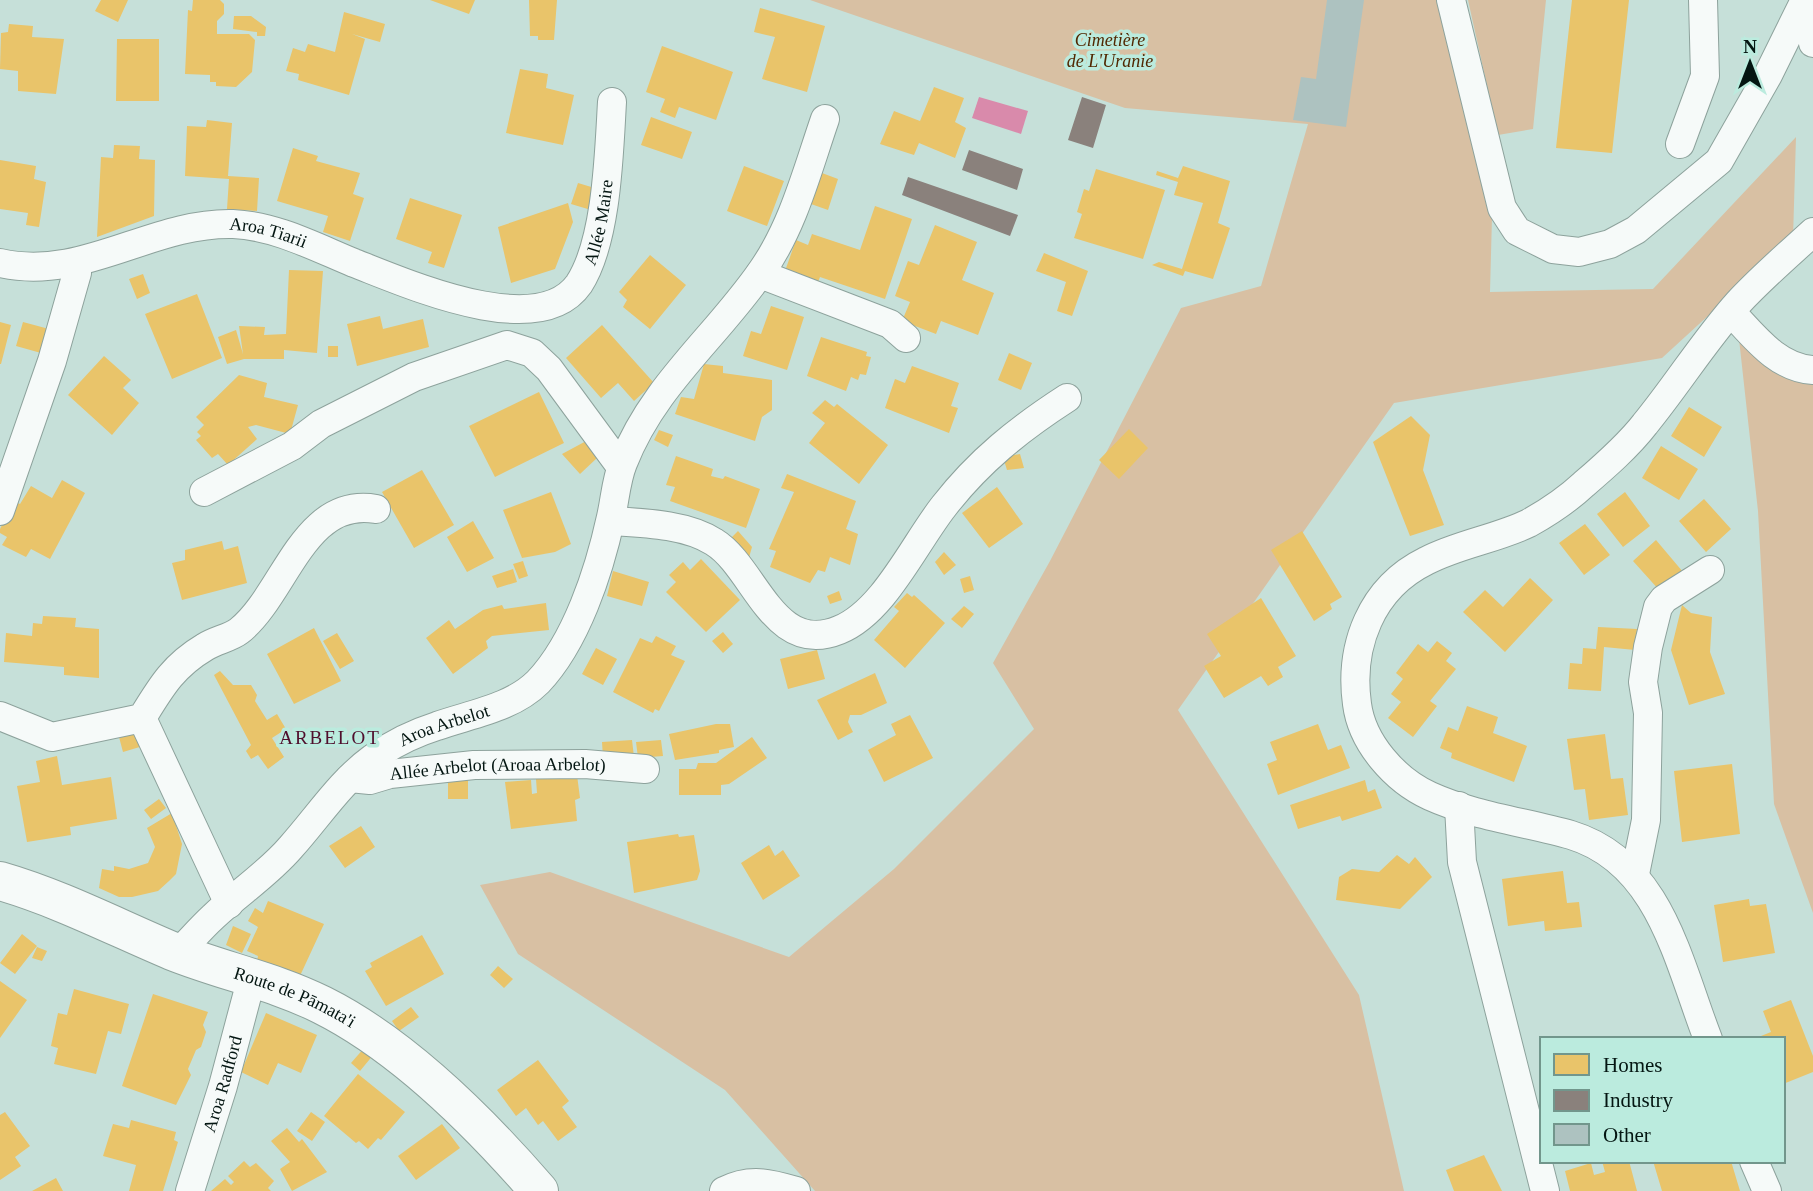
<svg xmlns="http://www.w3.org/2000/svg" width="1813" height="1191" font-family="Georgia,serif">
  <rect width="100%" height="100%" fill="#c6e0d9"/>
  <path fill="#d8c0a3" d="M810 0H1440L1492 217 1490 292 1653 289 1796 137 1793 238 1662 358 1394 403 1178 710 1359 995 1404 1191H815L725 1090 518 954 480 885 550 872 789 957 894 869 1034 729 993 663 1050 561 1181 308 1261 286 1308 124 1125 108Z
    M1468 0H1546L1533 129 1498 135Z
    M1739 339 1813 378V913L1774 804 1758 511Z"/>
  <path fill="#d98aab" d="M979 97 1028 111 1021 134 972 118Z"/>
  <path fill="#e9c46a" d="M101 0H128L118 22 95 11Z
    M193 0H220L224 4V14L217 21V34H249L255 40 252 72 236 87 216 86V82H210V75L185 74 188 10 192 11Z
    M430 0H475L469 14Z
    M529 0H557L554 40H538V36H530Z
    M1572 0H1629L1612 153 1556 148Z
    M760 8 825 26 807 92 762 79 775 37 754 32Z
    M344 12 385 24 380 42 352 34 365 39 349 95 298 80 299 74 286 71 293 48 305 52 308 44 335 52Z
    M234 16H251L266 27 265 36H257V32L233 29Z
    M9 24 33 26 32 37 64 39 56 94 18 91V71L0 69 1 33 8 32Z
    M117 39H159V101H116Z
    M662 46 733 72 716 120 679 107 675 118 660 112 665 99 646 92Z
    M520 69 548 74 546 88 574 95 563 145 506 133Z
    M934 87 964 98 955 122 966 128 955 158 919 143 914 155 880 144 894 111 920 121Z
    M651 117 692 132 682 159 641 145Z
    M207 120 232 123 228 176 259 178 257 211 227 209 229 179 185 176 187 126 206 127Z
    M114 145 140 146 139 159 155 160 154 216 97 237 101 157 113 158Z
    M293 148 318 156 316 161 360 173 353 194 364 198 350 241 323 232 328 216 277 201Z
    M0 160 36 166 34 179 46 182 39 227 26 225 28 213 0 209Z
    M744 166 784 181 767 226 727 211Z
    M1183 166 1230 181 1218 223 1230 228 1213 279 1185 271 1183 276 1152 265 1159 262 1182 269 1203 203 1174 195 1178 182 1156 175 1157 171 1178 178Z
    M1096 169 1165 190 1143 259 1074 238 1082 214 1077 212 1084 189 1089 191Z
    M822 173 838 179 828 210 811 204Z
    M578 183 598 189 591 210 571 204Z
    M410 198 462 215 444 268 428 263 432 252 396 239Z
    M568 203 573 222 555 269 511 283 498 227Z
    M875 206 912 219 885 299 820 277 818 282 785 271 796 240 808 245 812 234 860 250Z
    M935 225 977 242 962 280 994 293 978 335 941 321 936 334 902 321 910 302 895 296 908 261 919 265Z
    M1044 253 1088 271 1072 316 1057 311 1066 282 1036 271Z
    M650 255 686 285 650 329 623 307 627 300 619 292Z
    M289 270 323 271 317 353 284 350V359H244L227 364 218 337 236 330 243 354 239 326 265 327 264 335 286 334Z
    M143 274 150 293 137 299 129 279Z
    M197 294 222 358 172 379 145 314Z
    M771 306 804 317 787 370 743 356 751 331 761 334Z
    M380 316 383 329 423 319 429 347 357 366 347 324Z
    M0 322 11 325 1 364H0Z
    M23 322 49 329 41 353 16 346Z
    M602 325 654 383 634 401 618 383 601 398 566 358Z
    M821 337 867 352 866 356 871 357 866 375 860 374 858 380 851 377 846 391 807 376Z
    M328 346H338V357H328Z
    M1009 353 1032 363 1021 390 998 380Z
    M104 356 131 380 123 388 139 403 112 435 68 395Z
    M704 364 723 366V373L772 380V410L762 417 755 441 675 414 681 397 694 399Z
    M912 366 959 383 951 406 958 408 949 433 885 408 895 379 905 383Z
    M239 375 267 383 264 397 298 405 290 434 256 425 248 427 257 439 228 465 218 454 212 458 196 440 201 436 197 432 204 425 196 417Z
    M539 392 564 443 495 477 469 426Z
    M825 400 834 407 837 404 888 445 859 484 809 443 825 423 812 413Z
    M1689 407 1722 427 1704 457 1671 436Z
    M1411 416 1430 435 1423 470 1444 525 1410 536 1373 442Z
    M1129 429 1148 448 1119 479 1099 460Z
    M659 430 673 435 668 447 654 440Z
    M588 440 597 458 580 474 562 454Z
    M1661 446 1698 469 1679 500 1642 478Z
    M1020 454 1024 468 1007 470 1003 457Z
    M676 456 713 469 711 476 723 479 725 476 760 489 746 528 670 501 675 487 666 485Z
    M422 470 454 525 414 548 382 492Z
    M787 474 856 501 846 529 858 534 850 565 830 557 825 572 818 570 810 583 770 567 776 551 769 549 794 492 781 488Z
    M62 480 85 493 50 559 31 549 26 557 2 545 7 537 0 533V529L14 501 20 504 31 486 52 498Z
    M997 487 1023 524 989 548 962 513Z
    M551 492 571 544 555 552 522 558 503 510Z
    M1625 492 1650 526 1623 547 1597 514Z
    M1704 499 1731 529 1706 552 1679 521Z
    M473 521 494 558 467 572 447 537Z
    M1585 524 1610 555 1584 575 1559 543Z
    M738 531 752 547 748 561 727 542Z
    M1302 531 1342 597 1330 604 1332 609 1314 621 1271 550Z
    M1656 540 1683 572 1660 591 1633 561Z
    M222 541 224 550 238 546 247 583 182 600 172 563 185 560V550Z
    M944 552 956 565 944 575 935 562Z
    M701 559 740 600 706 632 666 592 676 582 669 575 683 562 690 570Z
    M523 561 528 576 519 579 513 564Z
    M513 569 517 582 497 588 492 576Z
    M613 571 649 582 642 606 607 596Z
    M970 576 974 590 964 593 960 579Z
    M1530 578 1553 600 1505 652 1463 612 1485 590 1503 607Z
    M839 591 842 600 830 604 827 596Z
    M907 593 912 597 914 595 945 623 905 668 874 640 899 611 894 607Z
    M1261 598 1296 656 1278 667 1283 677 1268 686 1261 676 1224 698 1204 666 1221 656 1207 634Z
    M546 603 549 630 492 636 486 641 488 648 453 674 426 638 449 620 455 629 483 610 502 605 504 609Z
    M1682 605 1691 613 1712 617 1710 652 1725 694 1689 705 1671 650Z
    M964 606 974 614 962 628 951 619Z
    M43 616 76 618 75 627 99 629V678L64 675V667L4 662 6 633 32 636 33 623 42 624Z
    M1598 627 1637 629 1635 650 1604 647 1601 691 1568 689 1570 663 1582 664 1583 648 1596 649Z
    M314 628 341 681 294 704 267 654Z
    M723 632 733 644 723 653 712 641Z
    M337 633 354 661 340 669 323 641Z
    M656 636 676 646 671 655 685 661 659 711 655 709 653 713 613 692 640 638 652 643Z
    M1437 641 1452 653 1446 661 1456 669 1430 701 1437 706 1413 737 1388 718 1401 702 1391 694 1403 679 1396 673 1418 644 1428 652Z
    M596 648 617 659 603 685 582 674Z
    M817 650 825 679 788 689 780 659Z
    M220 671 233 685H251L257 695 255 701 267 720 277 714 286 729 272 738 284 757 268 769 258 755 251 759 246 751 251 745 214 675Z
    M875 673 887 703 861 715H850L848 722 853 732 838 740 817 700Z
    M1467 706 1498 717 1493 733 1527 746 1514 782 1451 758 1452 753 1440 748 1448 727 1458 731Z
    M910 715 933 758 884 782 868 750 896 735 891 724Z
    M716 724H730L734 747 719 750V753L675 760 669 734Z
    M1318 724 1328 750 1341 745 1350 768 1278 795 1267 764 1277 760 1270 742Z
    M139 732 143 746 123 752 119 737Z
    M1605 734 1611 779 1623 778 1628 815 1589 820 1585 789 1574 790 1567 739Z
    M752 737 767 758 729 784 721 785V795H679V769H696L698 763H716Z
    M632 740 634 757 603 758 602 742Z
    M661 740 663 756 638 758 636 742Z
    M57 756 62 785 111 777 117 819 70 827 71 835 27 842 17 786 40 782 36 761Z
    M1732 764 1740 834 1682 842 1674 771Z
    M577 775 580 798 575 800 577 821 511 829 505 782 531 780 532 794 537 793 536 779Z
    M468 779V799H448V780Z
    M1365 780 1368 792 1375 789 1382 808 1342 821 1340 816 1298 829 1290 805Z
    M159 799 166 808 151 819 144 810Z
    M172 813 182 844 176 874 169 881 158 891 132 897H119L99 888 102 869 114 871V866L129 869 148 863 155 847 147 828Z
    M361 826 375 847 345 868 329 846Z
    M678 834 679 837 694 835 700 871 697 880 634 893 627 842Z
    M769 845 775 856 783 850 800 876 763 900 741 863Z
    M1397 855 1409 864 1415 857 1432 877 1400 909 1336 900 1339 877 1352 869 1379 872Z
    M1563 871 1567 903 1579 902 1582 927 1545 931 1544 921 1508 926 1502 879Z
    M1749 899 1750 906 1766 904 1775 953 1723 962 1714 905Z
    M268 901 324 924 299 978 257 961 258 956 247 951 258 927 248 921 255 908 263 913Z
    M233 926 251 934 242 953 226 945Z
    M22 934 37 946 15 974 0 963Z
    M422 935 444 974 386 1006 365 971 372 967 370 963Z
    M37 947 47 951 42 961 32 958Z
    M498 966 513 979 504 988 490 975Z
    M0 981 27 1000 0 1038Z
    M74 989 129 1004 121 1034 108 1031 96 1074 54 1064 58 1048 51 1046 58 1013 67 1015Z
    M153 994 208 1012 203 1025 206 1032 201 1047 196 1050 188 1069 191 1075 176 1105 122 1086Z
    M1791 1000 1813 1056V1072L1783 1084V1039H1762L1761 1036 1771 1032 1763 1011Z
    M411 1007 419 1017 399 1031 392 1021Z
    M266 1013 317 1035 301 1073 278 1063 268 1085 241 1072Z
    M365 1047 374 1054 360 1071 351 1063Z
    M538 1060 569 1101 562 1107 577 1127 558 1141 543 1121 538 1125 526 1108 516 1116 497 1090Z
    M358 1074 405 1112 381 1140 378 1138 368 1149 359 1141 356 1143 324 1116Z
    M5 1112 30 1146 15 1157 21 1166 0 1180V1115Z
    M311 1112 325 1122 312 1141 297 1131Z
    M131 1120 176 1132 174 1140 178 1142 163 1191H129L136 1165 103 1156 113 1124 129 1128Z
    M442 1124 460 1148 416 1180 398 1156Z
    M287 1128 299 1142 302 1139 327 1172 292 1191 280 1169 290 1162 271 1141Z
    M1484 1155 1502 1191H1454L1446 1170Z
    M244 1161 250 1167 256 1163 274 1181 268 1188 271 1191H211L225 1179 231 1185 234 1182 228 1176Z
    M1602 1161H1629L1637 1191H1570L1565 1171 1591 1163 1594 1175 1605 1172Z
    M1653 1161H1731L1740 1191H1662Z
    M56 1178 63 1191H32Z"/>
  <path fill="#8a817c" d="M1082 97 1106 105 1093 148 1068 140Z
    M969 150 1023 169 1017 190 962 170Z
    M908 177 1018 215 1010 236 902 195Z"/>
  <path fill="#adc2c0" d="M1327 0H1364L1346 127 1293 120 1301 77 1316 79Z"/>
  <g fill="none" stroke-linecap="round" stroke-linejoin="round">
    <g stroke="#8da29c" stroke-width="30">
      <g id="minor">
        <path d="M1451 0 1502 208 1517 231 1553 249 1579 252 1610 244 1636 230 1719 161 1768 75 1805 0"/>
        <path d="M1806 0 1813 43"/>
        <path d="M1680 144 1705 76 1703 0"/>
        <path id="s1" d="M0 263C83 282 151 222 233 224 276 226 315 247 354 263 404 282 538 343 579 284 607 241 609 153 612 102"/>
        <path d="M760 274 890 324 906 338"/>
        <path d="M1731 312C1754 336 1777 368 1813 370"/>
        <path d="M204 492 292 446 321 424 414 377 507 345 532 353 549 369 621 467"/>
        <path d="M0 511 52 361 77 273 76 264"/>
        <path d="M611 521C643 523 686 524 714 542 755 567 773 657 839 630 884 612 914 544 944 506 979 461 1019 429 1067 398"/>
        <path d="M0 716 52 737 142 718C161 687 173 666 205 647 216 640 230 638 239 631 285 595 303 496 376 509"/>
        <path d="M142 718 229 904"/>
        <path id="s2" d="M350 778 370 780 390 774 474 765 585 764 645 769"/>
        <path d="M1459 806 1462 862 1545 1191"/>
        <path d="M1635 874 1646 820 1648 713 1643 682 1648 647 1658 607 1664 599 1710 570"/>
        <path id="s3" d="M178 953C190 941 201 928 213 917 238 893 268 874 291 847 318 817 340 782 373 758 392 744 415 733 437 726 471 714 512 708 538 682 576 642 599 572 611 517 615 500 616 480 623 463 653 386 715 338 761 272 793 227 807 171 825 119"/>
        <path d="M1708 1039C1678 962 1660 862 1571 835 1525 822 1474 816 1430 796 1395 780 1362 743 1357 704 1349 646 1371 588 1426 561 1458 544 1496 539 1529 523 1547 513 1569 498 1584 484 1605 466 1628 446 1645 424 1677 385 1704 341 1738 303 1761 278 1788 255 1813 232"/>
        <path d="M1754 1161 1767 1191"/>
        <path id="s4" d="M190 1191 223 1086 252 977"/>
        <path d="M724 1191C750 1178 769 1183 796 1191"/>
      </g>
    </g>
    <g stroke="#8da29c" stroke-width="40">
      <g id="secondary">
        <path id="s5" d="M0 881C59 898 115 927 172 951 222 971 274 981 322 1005 402 1045 481 1124 539 1191"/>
      </g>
    </g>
    <use href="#minor" stroke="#f6faf9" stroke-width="28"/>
    <use href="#secondary" stroke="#f6faf9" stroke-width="38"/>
  </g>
  <g text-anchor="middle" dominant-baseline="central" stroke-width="7" stroke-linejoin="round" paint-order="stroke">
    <g font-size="18" font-style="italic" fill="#512802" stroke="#bbebde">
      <text x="1110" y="40">Cimetière<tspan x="1110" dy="21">de L'Uranie</tspan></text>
    </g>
    <g font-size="18" fill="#041612" stroke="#bbebde">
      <text stroke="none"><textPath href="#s1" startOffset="672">Allée Maire</textPath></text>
      <text stroke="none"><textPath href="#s1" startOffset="275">Aroa Tiarii</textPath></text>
      <text stroke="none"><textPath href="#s3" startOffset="355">Aroa Arbelot</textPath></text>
      <text stroke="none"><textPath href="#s2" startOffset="149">Allée Arbelot (Aroaa Arbelot)</textPath></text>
      <text stroke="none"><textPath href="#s5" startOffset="317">Route de Pāmata'i</textPath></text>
      <text stroke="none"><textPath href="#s4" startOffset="112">Aroa Radford</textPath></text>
    </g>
    <g font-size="19" letter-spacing="2" fill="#4f0e2c" stroke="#bbebde">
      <text x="330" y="737">ARBELOT</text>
    </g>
  </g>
  <rect x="1540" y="1037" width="245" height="126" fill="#bbebde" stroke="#72968c" stroke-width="2"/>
  <rect x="1554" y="1054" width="35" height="21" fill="#e9c46a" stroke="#72968c" stroke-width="2"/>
  <text x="1603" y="1072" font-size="21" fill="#041612">Homes</text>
  <rect x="1554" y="1090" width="35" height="21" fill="#8a817c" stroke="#72968c" stroke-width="2"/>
  <text x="1603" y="1107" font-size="21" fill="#041612">Industry</text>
  <rect x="1554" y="1124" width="35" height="21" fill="#adc2c0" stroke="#72968c" stroke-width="2"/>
  <text x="1603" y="1142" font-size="21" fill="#041612">Other</text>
  <g transform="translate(1750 63)" stroke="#bbebde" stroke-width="5" paint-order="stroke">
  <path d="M0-5L12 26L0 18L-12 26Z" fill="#041612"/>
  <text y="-10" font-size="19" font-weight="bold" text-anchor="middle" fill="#041612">N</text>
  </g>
</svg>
